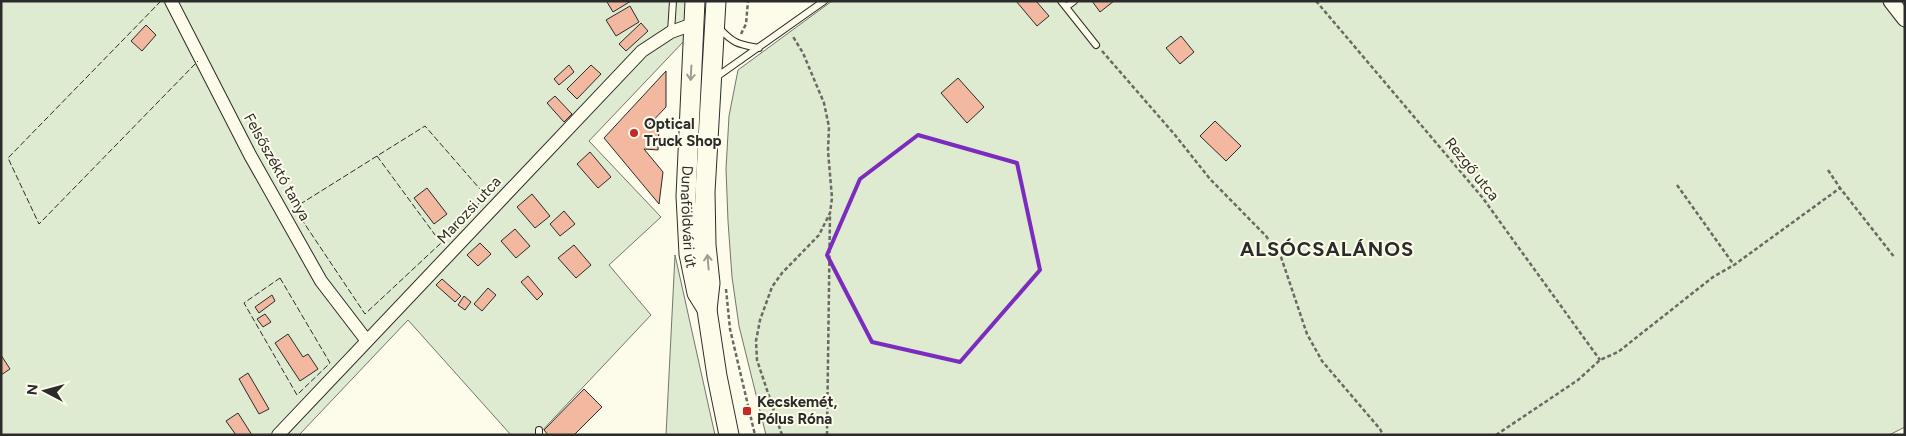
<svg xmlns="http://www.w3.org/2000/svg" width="1906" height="436" font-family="Figtree,sans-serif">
  <rect width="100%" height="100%" fill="#fdfbea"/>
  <path fill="#deebd1" stroke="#74746e" d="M1 1H688L685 40 589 141 661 217 609 265 651 315 538 435H511L408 320 299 435H1Z
    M832 1H1905V427L1889 435H766L739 326 732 277 728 221 726 169 729 116 738 70Z
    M675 255 715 435H666Z"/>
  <path fill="#f2b8a0" stroke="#2b2b2b" d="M608 1H631L613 12 607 2Z
    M1016 1H1036L1049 16 1037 26Z
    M1092 1H1114L1100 12Z
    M630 6 639 22 616 36 606 20Z
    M641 23 648 31 626 51 619 44Z
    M146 25 156 35 142 51 131 41Z
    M1181 36 1194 52 1180 64 1166 48Z
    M569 65 574 72 559 85 554 79Z
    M591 65 601 74 577 99 567 89Z
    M666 71V107L647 127 659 129 658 150 644 149 663 172 659 204 604 138Z
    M958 78 984 107 967 123 941 93Z
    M555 96 572 114 564 122 547 103Z
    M1215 121 1241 146 1226 161 1200 136Z
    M590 152 611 177 598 188 577 164Z
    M427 188 447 214 434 224 414 198Z
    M532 194 550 216 535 228 517 207Z
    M564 211 575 224 560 236 550 224Z
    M515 229 530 246 516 258 501 241Z
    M480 243 491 254 478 266 467 255Z
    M574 245 591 265 576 278 558 258Z
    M528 276 543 294 537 300 521 282Z
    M442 279 461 296 455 302 436 285Z
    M488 288 496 295 482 311 474 304Z
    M272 295 275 301 259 313 255 307Z
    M464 296 471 302 465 310 458 305Z
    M265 314 271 322 263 327 257 319Z
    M288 334 303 357 308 354 318 369 300 381 275 343Z
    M1 355 10 369 1 375Z
    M248 373 269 409 259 414 239 379Z
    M584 389 602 407 574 435H548L544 430Z
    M238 413 252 435H236L226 421Z"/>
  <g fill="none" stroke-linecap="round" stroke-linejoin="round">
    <g stroke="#2b2b2b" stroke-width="8">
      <path id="service" d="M1061 1 1096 45
        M1066 7 1074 1
        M719 28C734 44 738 44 759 48
        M671 32 673 1
        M715 78 824 1
        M539 430V435"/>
    </g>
    <g stroke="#2b2b2b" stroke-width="14">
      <path id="minor" d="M171 1 250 155 321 281 367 341
        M278 435 642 51 671 32 693 24"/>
    </g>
    <g stroke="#2b2b2b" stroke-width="17">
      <path id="tertiary" d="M1891 1 1905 19"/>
    </g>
    <g stroke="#2b2b2b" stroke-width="21">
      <g id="primary">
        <path id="s1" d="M695 1 686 196 689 254 697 293 707 309"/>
        <path d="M716 1 705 192 706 245 710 283 707 310 717 376 729 435"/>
      </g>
    </g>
    <path stroke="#6a6964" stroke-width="2.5" stroke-dasharray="4 2.5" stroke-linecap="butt" d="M1316 1 1482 197 1600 360
      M741 34 746 24 748 1
      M1102 51 1175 135 1210 179 1266 236 1281 257 1307 334 1322 361 1380 429 1383 435
      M1828 170 1840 188
      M1677 185 1734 265
      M726 289 730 329 755 435
      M782 435 757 360 756 341 760 320 772 287 782 273 819 235 830 213 832 198 828 151 829 127 824 103 803 53 792 35
      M827 435 830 214
      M1496 435 1578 380 1600 360 1618 352 1713 277 1734 265 1840 188 1895 258"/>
    <use href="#service" stroke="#fdfbea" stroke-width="6"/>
    <use href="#minor" stroke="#fdfbea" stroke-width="12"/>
    <use href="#tertiary" stroke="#fdfbea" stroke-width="15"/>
    <use href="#primary" stroke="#fdfbea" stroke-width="19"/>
    <path stroke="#2b2b2b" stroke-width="1" stroke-dasharray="6 2.5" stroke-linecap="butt" d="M161 1 8 158 39 224 198 61
      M377 156 294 208 365 314 441 243 486 196 425 126 377 156 441 243
      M280 278 330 363 297 395 244 303Z"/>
  </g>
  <defs><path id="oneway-shaft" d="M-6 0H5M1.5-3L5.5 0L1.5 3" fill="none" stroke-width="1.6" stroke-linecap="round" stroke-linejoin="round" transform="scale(1.25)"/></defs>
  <g stroke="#9e9d94">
    <use href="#oneway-shaft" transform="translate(691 73) rotate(93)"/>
    <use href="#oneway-shaft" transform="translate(708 262) rotate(-95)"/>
  </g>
  <path fill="none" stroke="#7b2cbf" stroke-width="4" stroke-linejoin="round" d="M918 135 1017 163 1040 270 960 362 872 342 827 255 860 179Z"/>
  <g fill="#c62828" stroke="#fdfbea" stroke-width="2">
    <circle cx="634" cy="133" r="5"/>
    <rect x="742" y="406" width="10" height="10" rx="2.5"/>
  </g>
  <g text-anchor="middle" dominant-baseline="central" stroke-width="4" stroke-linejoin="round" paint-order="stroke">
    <g font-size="15" font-weight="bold" fill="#2b2b2b" stroke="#fdfbea" text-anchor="start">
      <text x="644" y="124">Optical<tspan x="644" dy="17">Truck Shop</tspan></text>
      <text x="757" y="402">Kecskemét,<tspan x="757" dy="17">Pólus Róna</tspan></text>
    </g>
    <g font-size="15" fill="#2b2b2b" stroke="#fdfbea">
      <text transform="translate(277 167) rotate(61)">Felsőszéktó tanya</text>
      <text transform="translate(1472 169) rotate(51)">Rezgő utca</text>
      <text transform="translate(469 210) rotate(-47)">Marozsi utca</text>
      <text stroke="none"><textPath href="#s1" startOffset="216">Dunaföldvári út</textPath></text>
    </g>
    <g font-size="20" font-weight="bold" letter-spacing="1" fill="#2b2b2b" stroke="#fdfbea">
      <text x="1327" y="249">ALSÓCSALÁNOS</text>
    </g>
  </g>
  <rect width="1906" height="436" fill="none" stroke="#2b2b2b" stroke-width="5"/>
  <g transform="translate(45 391) rotate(276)" stroke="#fdfbea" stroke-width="4" paint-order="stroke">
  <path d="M0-4L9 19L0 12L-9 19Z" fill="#2b2b2b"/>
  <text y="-8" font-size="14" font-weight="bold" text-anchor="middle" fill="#2b2b2b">N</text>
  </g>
</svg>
